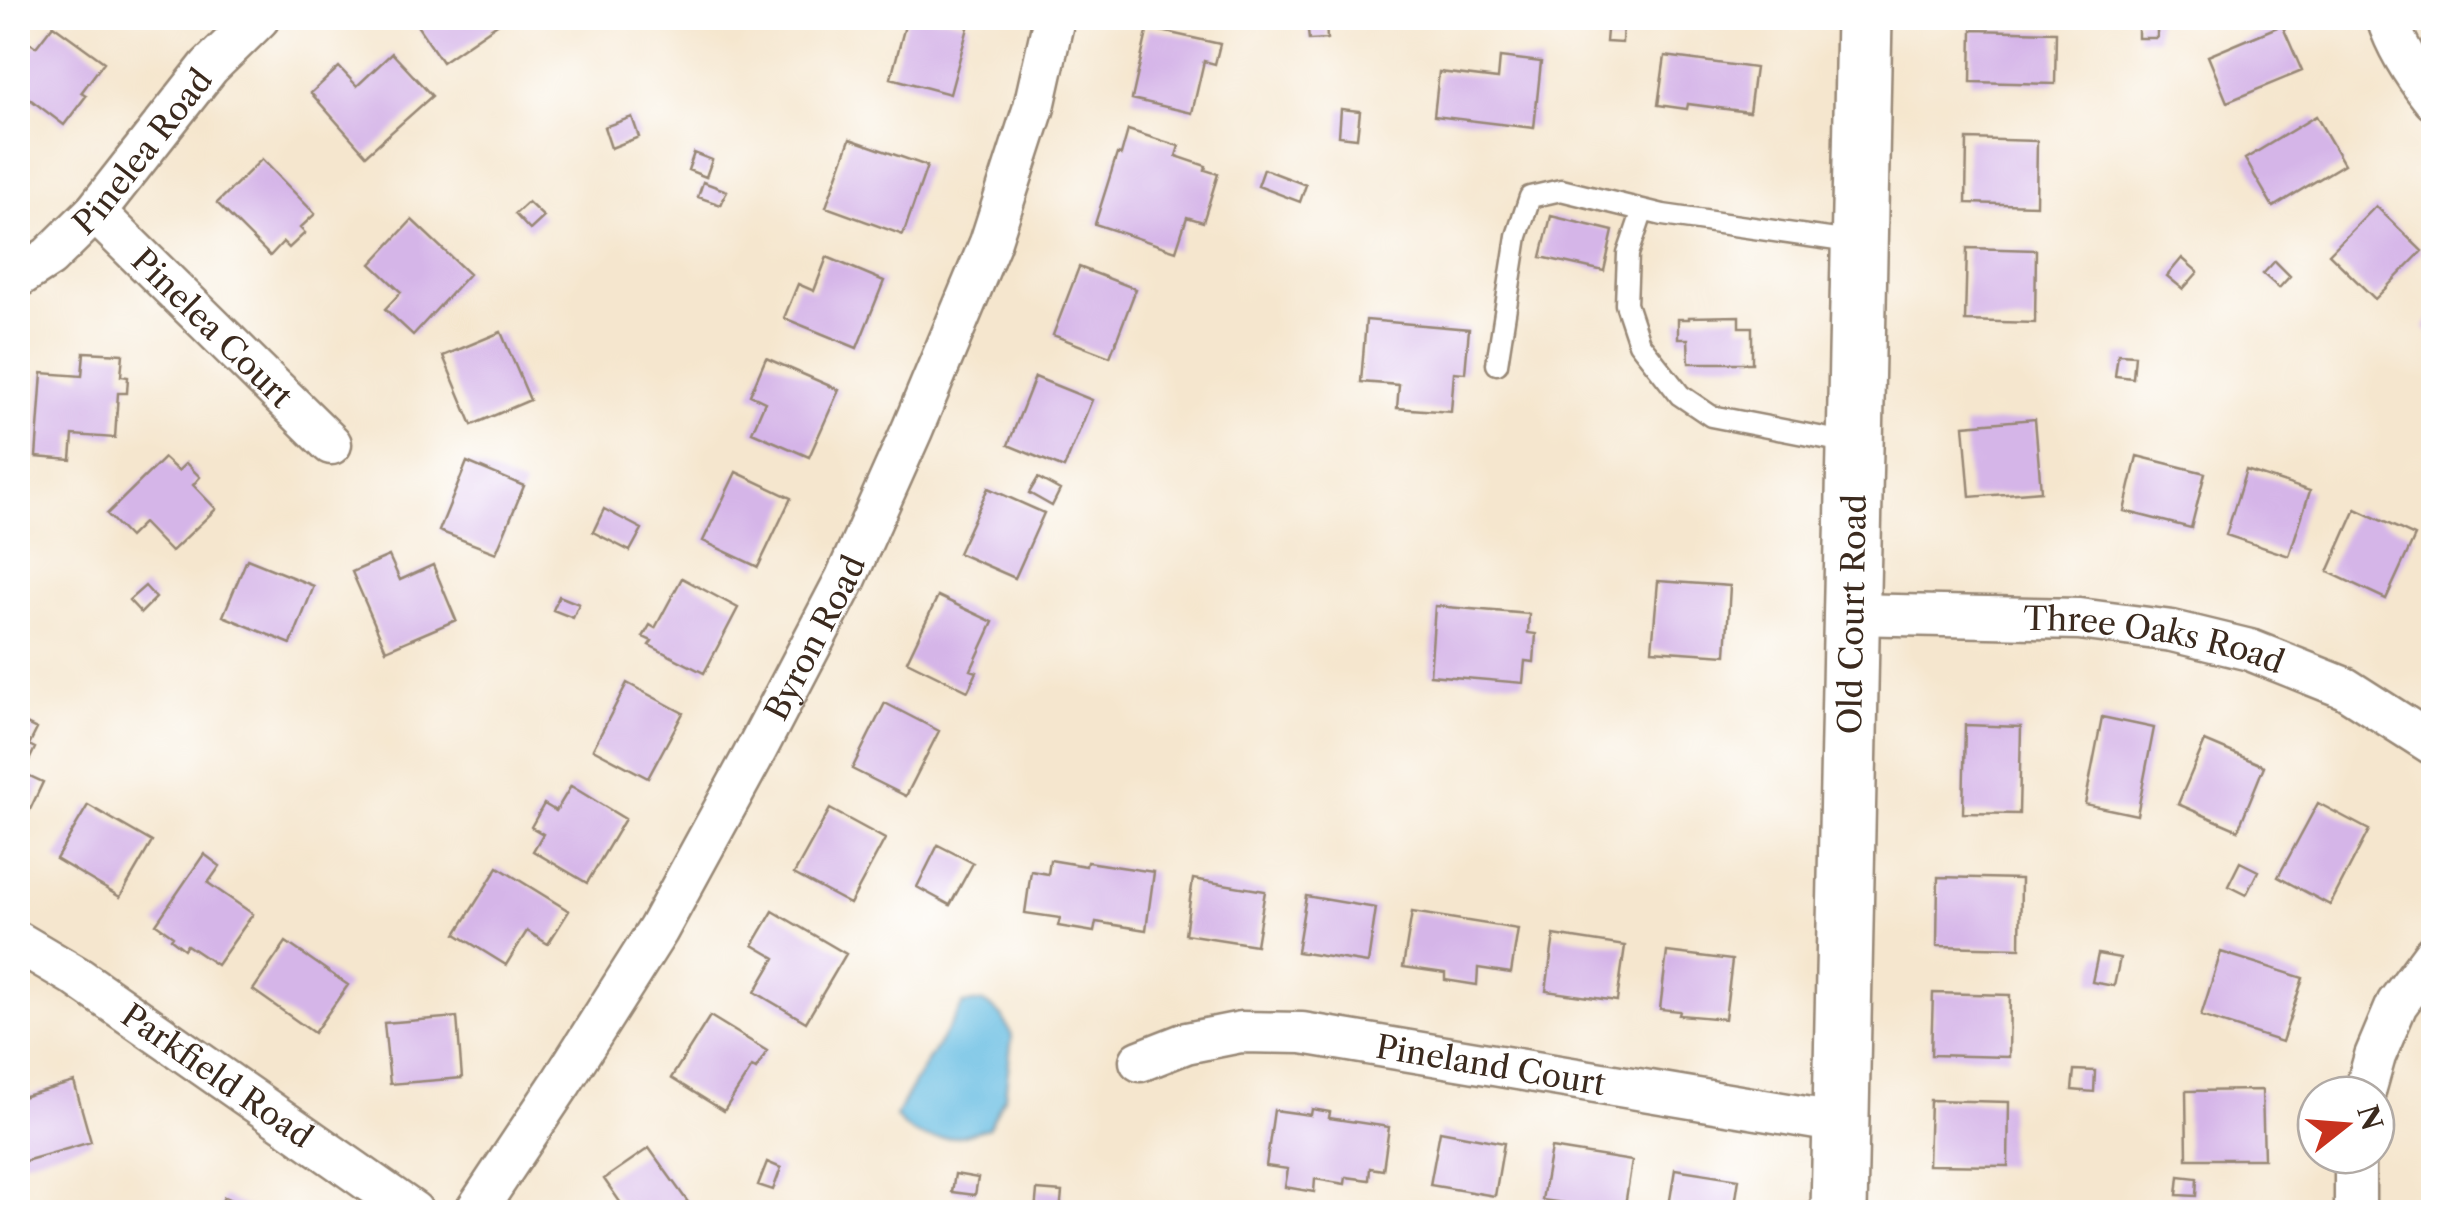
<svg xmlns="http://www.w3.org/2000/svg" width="2451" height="1230" font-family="'Libre Caslon Text',serif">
  <rect width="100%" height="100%" fill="#fff"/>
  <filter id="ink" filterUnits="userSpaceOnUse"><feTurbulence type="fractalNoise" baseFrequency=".01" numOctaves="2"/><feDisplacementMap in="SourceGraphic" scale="20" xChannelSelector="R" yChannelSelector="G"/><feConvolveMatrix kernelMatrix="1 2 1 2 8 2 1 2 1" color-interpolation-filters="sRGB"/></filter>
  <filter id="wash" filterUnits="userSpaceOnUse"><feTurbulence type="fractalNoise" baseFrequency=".0048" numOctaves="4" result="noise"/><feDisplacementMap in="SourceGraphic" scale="40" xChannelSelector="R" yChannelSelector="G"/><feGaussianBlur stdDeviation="2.25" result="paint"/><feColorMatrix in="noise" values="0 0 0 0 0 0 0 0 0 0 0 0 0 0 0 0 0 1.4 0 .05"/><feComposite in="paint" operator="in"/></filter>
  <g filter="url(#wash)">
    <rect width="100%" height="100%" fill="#f5e6ce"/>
    <path fill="#64bbe1" stroke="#507280" stroke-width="2.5" d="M984 1002 1002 1016 1012 1036 1005 1096 988 1128C954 1138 921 1150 896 1117 914 1077 941 1043 963 1004Z"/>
    <g id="blocks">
      <path fill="#d5b5e8" d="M412 18H501L503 20 442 62Z
        M907 18H944L969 24 950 94 891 78Z
        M1608 19 1623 20 1622 43 1606 42Z
        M2138 19H2157V38H2138Z
        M1326 21 1327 39 1309 40 1307 22Z
        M53 25 104 62 81 93 86 96 64 125 18 90V40L20 36 36 47Z
        M2282 25 2302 71 2227 102 2208 56Z
        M1148 28 1220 44 1215 64 1204 61 1192 113 1132 99Z
        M1972 30 2056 32 2055 84 1971 82Z
        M392 53 432 96 366 155 311 93 339 67 357 86Z
        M1665 56 1755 68 1749 112 1688 104 1687 109 1658 105Z
        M1500 57 1541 62 1534 128 1434 116 1439 72 1498 79Z
        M1341 109 1360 111 1357 138 1339 136Z
        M2316 116 2344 164 2273 207 2245 159Z
        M632 117 639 137 611 148 604 127Z
        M1128 130 1179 146 1176 156 1206 166 1205 170 1218 174 1203 222 1187 217 1176 251 1095 224 1117 154 1121 155Z
        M850 139 927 166 903 235 826 207Z
        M1967 139 2037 141 2036 205 1966 203Z
        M18 141 28 158 18 165Z
        M694 153 712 160 706 177 688 170Z
        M262 159 315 214 300 228 305 233 289 248 283 242 270 256 217 203Z
        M1264 169 1306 185 1300 202 1258 186Z
        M703 182 727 191 721 205 698 197Z
        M528 202 544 217 530 230 515 214Z
        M2376 206 2422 251 2375 299 2329 254Z
        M1551 216 1613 231 1604 271 1541 257Z
        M412 220 469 274 413 335 385 309 401 292 371 264Z
        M1967 248 2036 250 2035 323 1965 321Z
        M827 257 884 281 857 348 784 318 798 284 814 291Z
        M2182 258 2198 272 2183 289 2167 276Z
        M2275 261 2290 276 2279 288 2263 274Z
        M1079 267 1136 289 1110 357 1053 335Z
        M2434 313V335L2424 329Z
        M1739 316V327H1752V363H1689L1688 339H1678V319H1689V317Z
        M1366 320 1469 329 1465 373 1454 372 1451 412 1397 408 1399 385 1361 382Z
        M501 332 530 400 472 425 443 356Z
        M84 352 123 354 121 376 128 377 127 393H118L115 438 73 435 71 460 36 457 42 373 82 376Z
        M2118 354 2135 355 2133 378 2115 376Z
        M766 358 839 390 809 457 752 432 765 402 750 395Z
        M1035 377 1092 400 1064 468 1008 445Z
        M2035 419 2041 491 1970 497 1964 425Z
        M2137 456 2205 473 2191 528 2124 511Z
        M164 458 178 471 186 463 200 477 193 485 216 509 171 552 143 523 129 537 107 514Z
        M467 462 524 486 496 553 439 531Z
        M2246 470 2310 491 2289 556 2226 535Z
        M736 472 791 498 758 567 703 541Z
        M1038 478 1060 490 1052 506 1029 493Z
        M988 488 1044 513 1015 578 958 553Z
        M604 509 642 529 630 551 593 532Z
        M2356 509 2415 536 2386 599 2328 572Z
        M389 556 400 580 433 565 456 620 386 650 352 572Z
        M247 559 314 586 291 644 223 616Z
        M682 578 738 608 704 673 649 645 652 641 643 637 650 625 655 628Z
        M1658 581 1730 586 1726 655 1652 650Z
        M145 586 156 598 141 613 129 600Z
        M559 596 579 604 573 618 553 610Z
        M938 596 993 622 971 670 977 672 968 691 907 661Z
        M1435 606 1529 614 1528 633 1536 634 1534 662 1525 661 1523 683 1430 675Z
        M627 683 683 713 648 778 593 749Z
        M885 703 939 731 906 796 852 769Z
        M2102 717 2154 728 2137 815 2085 804Z
        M18 720 37 729 29 745 35 748 23 773 43 782 18 835Z
        M1965 725 2021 727 2019 814 1963 813Z
        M2205 741 2264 766 2238 830 2178 804Z
        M571 786 625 819 587 883 533 851 543 834 531 827 544 804 556 811Z
        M2318 803 2369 830 2330 905 2278 877Z
        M88 805 152 842 120 897 56 859Z
        M830 809 885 839 850 904 794 874Z
        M938 845 973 863 950 905 917 887Z
        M204 854 220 866 208 883 253 914 217 965 187 945 184 949 171 939 173 936 156 924Z
        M1050 860 1086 866 1087 862 1154 872 1146 930 1096 922 1094 932 1058 926 1060 918 1025 913 1031 871 1048 874Z
        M2240 862 2258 871 2246 895 2228 886Z
        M498 867 569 911 548 944 527 931 506 965 456 934Z
        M1938 877 2021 879 2020 948 1937 946Z
        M1193 879 1265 891 1256 945 1185 934Z
        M1306 896 1376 908 1368 963 1297 952Z
        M773 911 846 954 806 1022 755 992 775 958 753 945Z
        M1412 912 1518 929 1511 973 1478 968 1477 985 1445 980V973L1403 967Z
        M1554 935 1625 946 1617 1001 1546 991Z
        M286 942 348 985 314 1033 253 990Z
        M1667 952 1732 960 1725 1019 1679 1015 1680 1011 1660 1009Z
        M2221 952 2303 978 2282 1042 2201 1016Z
        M2098 954 2120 958 2114 986 2092 982Z
        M1933 993 2010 995 2009 1057 1931 1055Z
        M710 1016 767 1051 756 1069 752 1067 724 1111 671 1078Z
        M457 1017 462 1078 390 1084 384 1023Z
        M2074 1070 2095 1071 2094 1092 2072 1090Z
        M74 1082 91 1142 18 1163V1098Z
        M2262 1090 2264 1159H2187L2186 1091Z
        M1930 1100 2009 1102 2008 1166 1928 1165Z
        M1312 1109 1330 1112 1329 1118 1389 1127 1383 1170 1370 1168 1369 1180 1346 1177 1345 1184 1315 1179 1314 1192 1285 1187 1288 1169 1266 1166 1274 1110 1311 1115Z
        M1440 1131 1504 1143 1495 1196 1430 1185Z
        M649 1148 695 1212H627L604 1179Z
        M1551 1148 1632 1161 1624 1212H1585L1586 1206 1542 1200Z
        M767 1162 781 1168 773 1190 758 1185Z
        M1675 1169 1739 1179 1734 1212H1668Z
        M955 1174 978 1178 975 1195 952 1192Z
        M2179 1176 2197 1178 2196 1196 2177 1195Z
        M1037 1190 1062 1192 1060 1212H1035Z
        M224 1197 258 1212H217Z"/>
    </g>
  </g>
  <g filter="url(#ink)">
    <use href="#blocks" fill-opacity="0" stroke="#988876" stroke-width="2.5"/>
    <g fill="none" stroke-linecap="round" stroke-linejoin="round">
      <g stroke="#988876" stroke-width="25">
        <path id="lane" d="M1643 210 1628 254 1626 304 1639 343 1680 395 1711 416 1855 444
          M1497 364 1517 236 1530 197 1561 190 1663 215 1857 243"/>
      </g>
      <g stroke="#988876" stroke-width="45">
        <g id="street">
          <path d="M2387 18C2396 47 2415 76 2434 100"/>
          <path id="s1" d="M95 212 331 444"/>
          <path id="s2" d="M18 277 49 257 95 212 209 67 259 18"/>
          <path id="s3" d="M1851 614 2079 619 2172 631 2250 650 2345 688 2434 745"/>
          <path id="s4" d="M18 942 77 977 413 1212"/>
          <path id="s5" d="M1140 1061 1186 1043 1241 1032 1302 1033 1841 1123"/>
          <path d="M2364 1095 2375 1056 2397 1004 2434 954"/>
          <path d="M2355 1155V1212"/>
          <path id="s6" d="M475 1212 561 1083 658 930 752 758 846 578 912 430 990 243 1034 107 1054 18"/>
        </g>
      </g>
      <g stroke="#988876" stroke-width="60">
        <g id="secondary">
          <path id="s7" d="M1839 1212 1864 18"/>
        </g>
      </g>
      <use href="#lane" stroke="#fff" stroke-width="20"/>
      <use href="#street" stroke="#fff" stroke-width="40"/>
      <use href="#secondary" stroke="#fff" stroke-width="55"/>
    </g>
  </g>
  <g text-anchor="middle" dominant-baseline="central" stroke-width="10" stroke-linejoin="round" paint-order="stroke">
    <g font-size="32" fill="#3b2a1e" stroke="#fff">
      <text stroke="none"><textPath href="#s2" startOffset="178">Pinelea Road</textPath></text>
      <text stroke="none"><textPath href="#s1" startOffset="165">Pinelea Court</textPath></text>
      <text stroke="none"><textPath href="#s7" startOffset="598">Old Court Road</textPath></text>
      <text stroke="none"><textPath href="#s6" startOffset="668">Byron Road</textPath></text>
      <text stroke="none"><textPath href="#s3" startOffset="305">Three Oaks Road</textPath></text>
      <text stroke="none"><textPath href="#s5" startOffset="358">Pineland Court</textPath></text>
      <text stroke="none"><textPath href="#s4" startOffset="240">Parkfield Road</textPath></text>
    </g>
  </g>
  <rect width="2451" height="1230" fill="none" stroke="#fff" stroke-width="60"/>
  <g transform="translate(2346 1125) rotate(73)"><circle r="48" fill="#ffffff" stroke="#b1aaa5" stroke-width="2.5"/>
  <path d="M0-8L18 38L0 25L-18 38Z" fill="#c8321e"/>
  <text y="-15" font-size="28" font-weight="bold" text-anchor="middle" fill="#3b2a1e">N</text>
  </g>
</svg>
